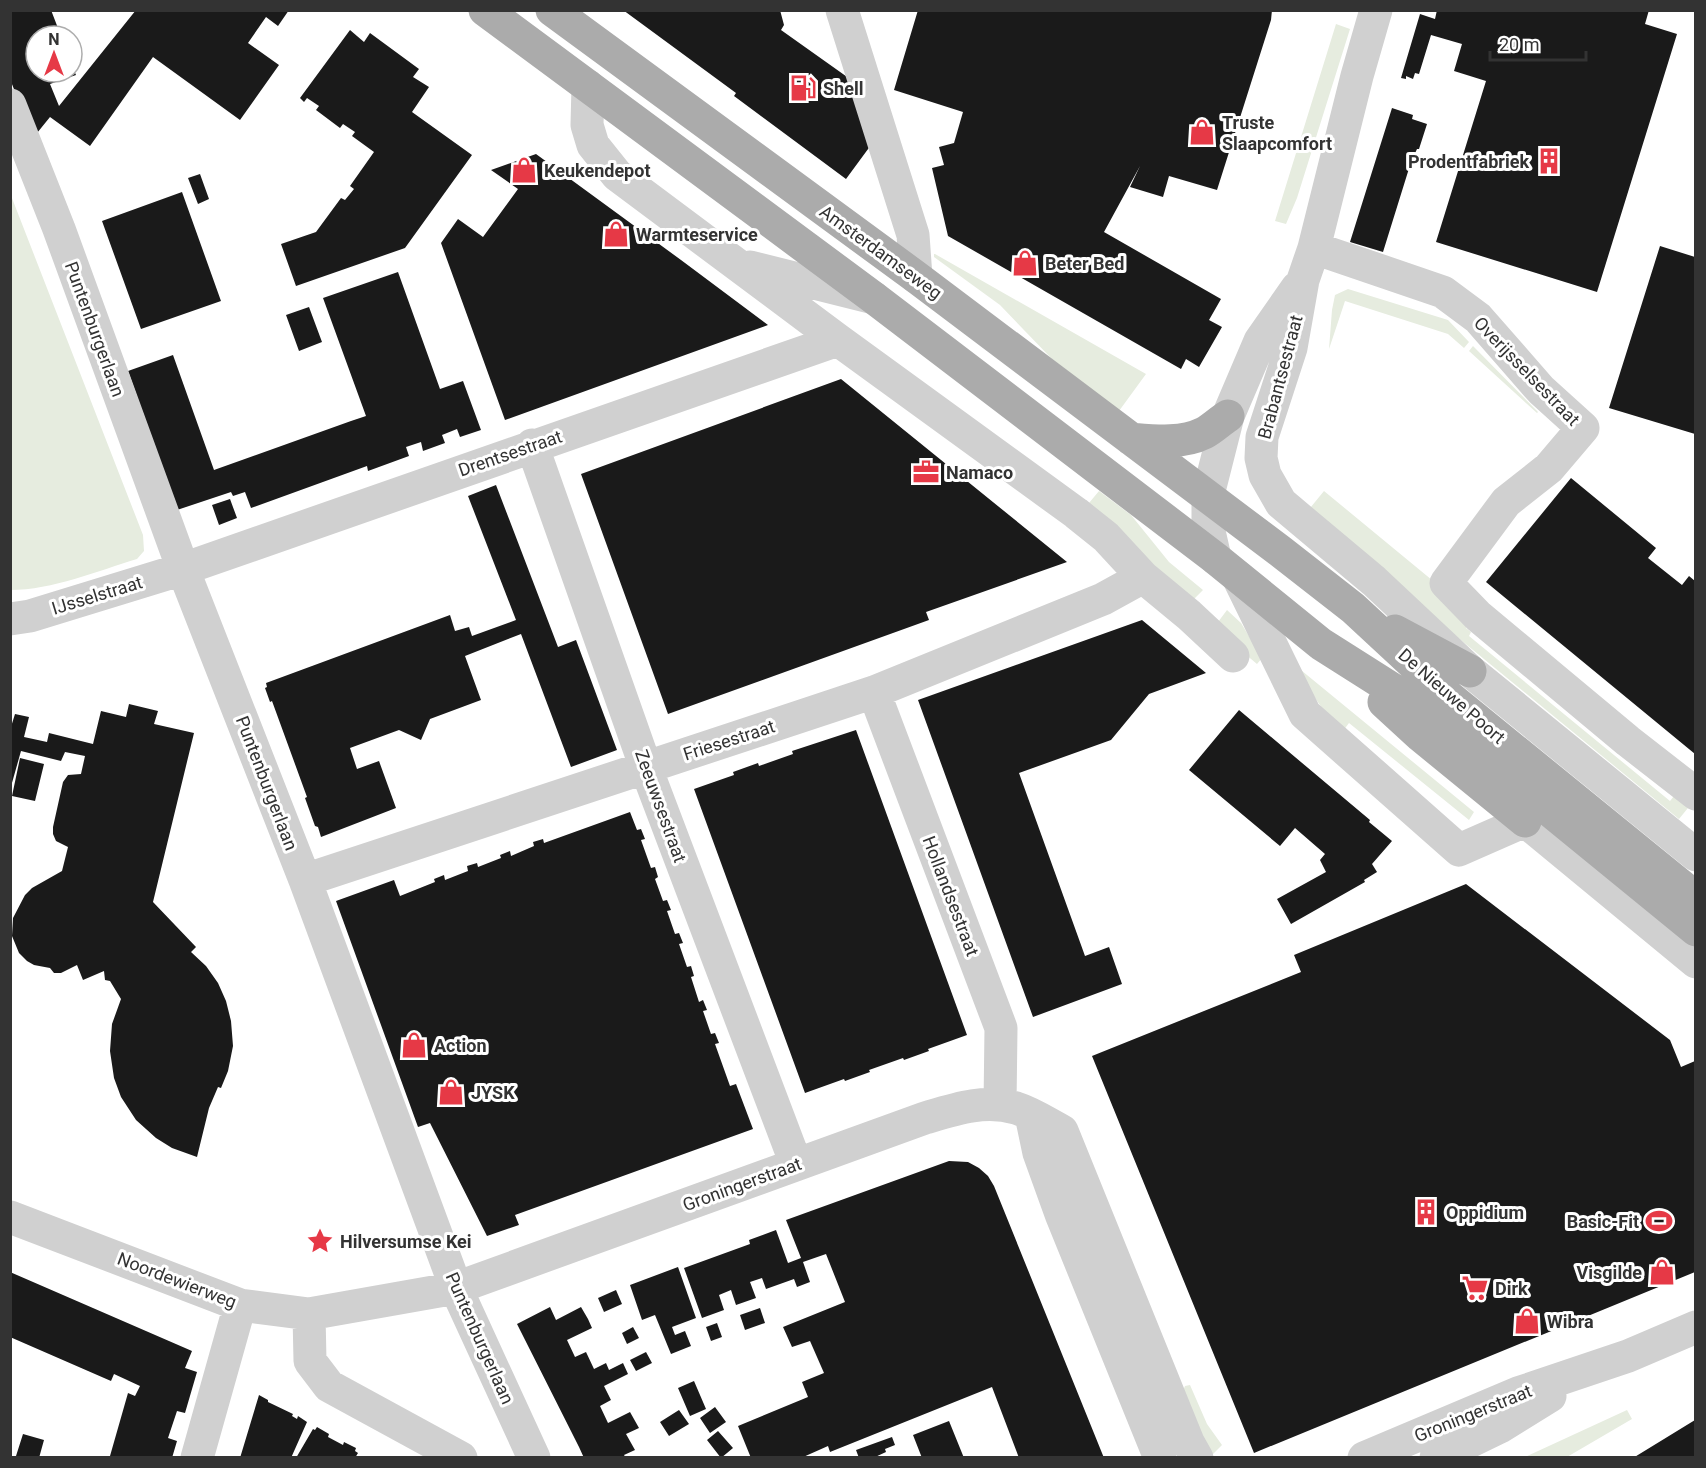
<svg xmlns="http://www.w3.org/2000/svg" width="1706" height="1468" font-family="Roboto,sans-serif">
  <rect width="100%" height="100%" fill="#fff"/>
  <path fill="#e6ecdf" d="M1336 24 1350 29 1297 198 1286 224 1275 221Z
    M10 193 143 535 144 551 137 559C97 571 53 590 10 590Z
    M934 254H935L1146 374 1119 411 1051 358 1000 305 934 257Z
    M1348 289 1448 320 1469 342 1464 348 1448 334 1345 301 1329 349 1332 310 1335 295Z
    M1473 346 1538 412 1537 413 1469 351Z
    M1099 491 1131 515 1169 562 1203 590 1190 603 1089 503Z
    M1324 491 1438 585 1470 622 1466 628 1471 632 1469 636 1670 801 1678 791 1692 803 1679 819 1306 513Z
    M1227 610 1241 623 1262 658 1257 664 1220 633 1218 622Z
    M1293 666H1296L1474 812 1469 820 1349 723 1343 731 1333 724Z
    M1190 1385 1207 1424 1222 1445 1212 1455 1180 1398 1185 1386Z
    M1627 1410 1632 1419 1567 1457H1525Z"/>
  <path fill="#1a1a1a" d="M10 10H51L61 36H36V72H72V66L76 75 50 84 59 106 136 10H289L278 26 266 17 248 43 279 65 240 120 153 57 90 146 50 117 33 138 10 79Z
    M623 10H780L784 25 781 30 850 79 871 145 846 179 734 96 736 93Z
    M918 10H1272L1271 20 1217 190 1169 176 1163 197 1130 187 1140 166 1104 232 1221 299 1209 320 1222 327 1199 367 1186 359 1181 369 948 236 932 168 944 165 939 147 954 143 963 112 894 90Z
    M1437 10H1649L1645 24 1677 34 1597 292 1436 242 1486 81 1454 71 1462 44 1431 35 1419 74 1415 73 1413 79 1406 76V79L1401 78 1420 14 1435 19Z
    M350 30 364 42 370 33 419 69 413 77 429 87 412 112 472 155 405 248 296 286 281 244 316 232 341 198 345 200 354 189 350 186 374 152 352 136 355 132 343 124 340 128 316 110 319 106 307 98 304 102 300 98Z
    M1392 108 1413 115 1412 119 1427 124 1419 149H1417L1411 162 1383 252 1350 242Z
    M536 154 681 260 768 325 505 420 441 243 458 219 483 237 518 189 491 170Z
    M200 174 209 199 198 204 188 178Z
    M182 192 221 301 141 329 102 221Z
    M1660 246 1695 257V434L1609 408Z
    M398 272 440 389 463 381 481 430 460 437 457 429 442 435 445 443 423 451 421 442 406 447 409 456 368 471 367 466 251 508 245 492 233 496 231 492 177 510 128 371 173 355 214 470 351 421 366 416 323 298Z
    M309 307 322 342 299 351 286 315Z
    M841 379 1067 562 926 612 929 620 668 714 581 474Z
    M1571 478 1656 548 1648 558 1682 585 1689 576 1695 581V754L1486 582Z
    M496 485 558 647 576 640 617 750 571 767 521 634 465 656 481 700 430 719 421 740 399 730 350 748 357 769 379 761 396 808 321 837 318 827 315 826 305 798 307 797 272 701 270 702 265 688 267 687 266 683 450 615 455 631 469 627 472 636 516 620 468 496Z
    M230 499 237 518 219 525 212 505Z
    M1142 620 1206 673 1149 694 1111 740 1019 773 1085 956 1109 947 1122 984 1033 1017 918 700Z
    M129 704 158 711 154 724 194 733 153 902 196 947 191 952 206 966 218 983 226 1001 231 1021 233 1046 228 1071 221 1088 218 1087 209 1108 197 1157 172 1148 156 1138 136 1120 121 1097 114 1078 110 1051 112 1024 121 999 110 981 105 980 104 971 83 980 77 965 61 973H54L50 968 34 965 27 961 19 953 12 936 13 918 25 895 32 888 62 871 68 847 56 841 53 834V827L63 782 68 775 81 774 85 756 65 752 61 761 21 751 10 790V730L15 714 29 717 24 737 47 742 49 733 93 744 101 711 126 717Z
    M1239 710 1370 820 1369 822 1392 841 1372 864 1377 872 1364 880 1365 882 1291 924 1277 899 1326 872 1320 860 1325 854 1295 828 1280 846 1189 770Z
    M856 730 967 1035 928 1049 929 1051 904 1060 903 1058 869 1070 870 1072 845 1081 844 1079 805 1093 694 789 734 775 733 772 758 763 759 766 793 754 792 751Z
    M20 758 44 764 35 801 12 796Z
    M630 812 637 830 641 829 645 839 641 840 651 868 655 867 658 877 655 879 663 901 667 900 671 910 667 911 675 934 679 933 683 943 679 944 687 967 691 966 694 976 691 977 699 1002 703 1000 707 1010 703 1011 711 1034 715 1033 719 1043 715 1044 730 1086 736 1084 753 1129 515 1215 519 1225 487 1236 430 1123 418 1127 336 901 394 880 400 896 435 882 434 879 444 875 445 880 468 871 467 866 477 863 478 867 501 858 500 855 510 851 511 856 534 846 533 842 543 839 544 843Z
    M1466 884 1670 1040 1681 1067 1695 1061V1272L1254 1453 1092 1056 1301 972 1294 955Z
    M949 1161 968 1162 979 1168 988 1176 994 1186 1104 1458H1019L992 1387 830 1452 828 1446 801 1458H751L738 1426 808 1397 802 1382 824 1373 810 1341 792 1347 783 1327 845 1302 826 1254 803 1262 810 1282 797 1287 794 1279 766 1289 762 1278 750 1282 756 1298 736 1305 731 1290 719 1295 724 1310 702 1318 684 1268 750 1244 749 1240 776 1230 788 1263 801 1258 786 1220Z
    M678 1267 696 1318 672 1327 675 1335 685 1331 691 1346 671 1354 655 1315 642 1320 630 1285Z
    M10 1272 192 1351 185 1368 197 1372 185 1413 177 1411 168 1438 177 1441 172 1458H116L110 1456 128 1393 135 1396 140 1386 114 1374 111 1381 10 1337Z
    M616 1290 622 1304 604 1312 598 1298Z
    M550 1307 556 1320 581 1307 588 1319 592 1328 567 1340 575 1357 586 1352 594 1369 606 1363 609 1370 623 1363 628 1374 604 1386 611 1400 600 1406 608 1423 630 1412 639 1428 626 1434 635 1450 624 1455 626 1458H584L579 1447 517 1324Z
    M760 1308 765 1323 745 1330 740 1315Z
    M717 1323 722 1337 711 1341 706 1327Z
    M633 1327 639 1338 627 1344 622 1333Z
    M646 1352 652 1363 636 1371 630 1360Z
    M694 1381 706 1409 690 1416 678 1388Z
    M259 1395 268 1400V1402L293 1414 292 1416 297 1419 298 1416 307 1422 291 1458H240Z
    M715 1407 726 1422 710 1433 700 1418Z
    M679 1410 689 1424 669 1436 660 1422Z
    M1695 1420V1458H1633Z
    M949 1421 964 1458H922L913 1435Z
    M317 1427 329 1434 328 1437 343 1445 344 1442 356 1448 355 1451 358 1453 355 1458H296L313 1429 315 1430Z
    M718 1431 733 1448 721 1458 707 1440Z
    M23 1434 44 1440 39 1458 16 1456Z
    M892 1437 895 1445 885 1449 886 1452 873 1458H859L856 1450Z"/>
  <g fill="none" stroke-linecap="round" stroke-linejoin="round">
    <path stroke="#d0d0d0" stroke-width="33" d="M842 10 913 235 916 277
      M1376 10 1357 76 1314 248 1303 280 1291 348 1262 437 1261 458 1265 475 1281 503 1374 581 1470 671 1696 855
      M588 86 587 125 593 145 617 175 838 340 1076 513 1106 537 1143 577 1189 615 1233 656
      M10 105 59 229 183 569 305 880 456 1288 534 1458
      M1314 248 1443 292 1478 318 1541 390 1583 428 1549 468 1506 502 1446 583 1478 616 1628 741 1696 794
      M750 267 874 298
      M532 445 646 768 796 1164
      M1215 558 1208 527V495L1228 416 1260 341 1297 288
      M1238 577 1305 714 1459 850 1525 821 1696 962
      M10 619 30 616 183 569 838 340
      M874 692 1001 1028 1000 1105
      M305 880 874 692 1103 599 1143 577
      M1031 1115 1039 1153 1061 1214 1160 1458
      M10 1217 240 1305 309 1314 456 1288 925 1118C955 1109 984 1099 1016 1108 1032 1113 1047 1123 1062 1131L1188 1442 1197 1458
      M309 1314 310 1361 329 1386 461 1458
      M197 1458 240 1305
      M1364 1458 1518 1393 1628 1356 1696 1327
      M1436 1458 1500 1427 1550 1396"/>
    <path stroke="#ababab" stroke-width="33" d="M485 10 874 298 1215 558 1321 644 1433 715 1696 930
      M552 10 916 277 1280 551 1353 608 1449 697 1696 898
      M1131 439C1155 441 1182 444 1204 433 1212 429 1220 421 1228 416
      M1395 631 1470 671
      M1384 702 1421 736 1525 821"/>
  </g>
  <defs>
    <g id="fuel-bare" transform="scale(2.07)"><path d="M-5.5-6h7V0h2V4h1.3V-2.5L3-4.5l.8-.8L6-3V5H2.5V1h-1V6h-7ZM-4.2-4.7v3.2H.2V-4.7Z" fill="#e63946" stroke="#fff" stroke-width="2.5" paint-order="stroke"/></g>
    <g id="shop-bare" transform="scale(2.07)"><path d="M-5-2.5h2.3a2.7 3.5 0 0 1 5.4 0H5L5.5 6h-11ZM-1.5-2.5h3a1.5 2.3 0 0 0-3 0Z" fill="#e63946" stroke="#fff" stroke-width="2.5" paint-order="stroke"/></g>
    <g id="building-bare" transform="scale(2.07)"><path d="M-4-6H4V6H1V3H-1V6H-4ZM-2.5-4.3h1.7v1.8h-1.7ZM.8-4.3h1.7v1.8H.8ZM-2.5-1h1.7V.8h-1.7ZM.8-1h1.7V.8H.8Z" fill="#e63946" stroke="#fff" stroke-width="2.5" paint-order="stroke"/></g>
    <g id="office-bare" transform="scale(2.07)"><path d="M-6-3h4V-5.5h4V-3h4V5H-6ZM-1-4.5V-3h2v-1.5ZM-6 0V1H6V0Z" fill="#e63946" stroke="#fff" stroke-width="2.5" paint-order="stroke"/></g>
    <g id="stadium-bare" transform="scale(2.07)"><path d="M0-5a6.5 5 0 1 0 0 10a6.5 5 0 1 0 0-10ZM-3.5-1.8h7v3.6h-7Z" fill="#e63946" stroke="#fff" stroke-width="2.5" paint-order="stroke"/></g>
    <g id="sight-bare" transform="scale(2.07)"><path d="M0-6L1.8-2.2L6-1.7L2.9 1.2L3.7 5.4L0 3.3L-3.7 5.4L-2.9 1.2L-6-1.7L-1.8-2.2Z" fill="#e63946" stroke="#fff" stroke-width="2.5" paint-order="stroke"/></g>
    <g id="supermarket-bare" transform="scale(2.07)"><path d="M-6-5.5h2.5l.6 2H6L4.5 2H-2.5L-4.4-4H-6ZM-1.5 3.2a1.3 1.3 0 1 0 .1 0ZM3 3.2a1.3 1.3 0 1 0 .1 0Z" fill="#e63946" stroke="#fff" stroke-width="2.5" paint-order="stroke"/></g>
  </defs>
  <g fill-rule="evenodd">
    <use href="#fuel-bare" x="803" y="88"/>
    <use href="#shop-bare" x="1202" y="132"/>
    <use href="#building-bare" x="1549" y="161"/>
    <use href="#shop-bare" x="524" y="170"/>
    <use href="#shop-bare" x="616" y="234"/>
    <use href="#shop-bare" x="1025" y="263"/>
    <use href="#office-bare" x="926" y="472"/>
    <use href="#shop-bare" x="414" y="1045"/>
    <use href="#shop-bare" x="451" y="1092"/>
    <use href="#building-bare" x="1426" y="1212"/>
    <use href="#stadium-bare" x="1659" y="1221"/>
    <use href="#sight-bare" x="320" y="1241"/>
    <use href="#shop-bare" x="1662" y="1272"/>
    <use href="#supermarket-bare" x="1475" y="1288"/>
    <use href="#shop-bare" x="1527" y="1321"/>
  </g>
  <g text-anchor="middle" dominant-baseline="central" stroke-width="6" stroke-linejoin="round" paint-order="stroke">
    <g font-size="18" font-weight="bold" fill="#333" stroke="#fff" text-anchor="start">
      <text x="823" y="88">Shell</text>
      <text x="1222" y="122">Truste<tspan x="1222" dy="21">Slaapcomfort</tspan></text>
      <text x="1529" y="161" text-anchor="end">Prodentfabriek</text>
      <text x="544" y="170">Keukendepot</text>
      <text x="636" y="234">Warmteservice</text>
      <text x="1045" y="263">Beter Bed</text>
      <text x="946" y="472">Namaco</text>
      <text x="434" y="1045">Action</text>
      <text x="471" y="1092">JYSK</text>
      <text x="1446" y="1212">Oppidium</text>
      <text x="1639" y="1221" text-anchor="end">Basic-Fit</text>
      <text x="340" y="1241">Hilversumse Kei</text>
      <text x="1642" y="1272" text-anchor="end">Visgilde</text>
      <text x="1495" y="1288">Dirk</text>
      <text x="1547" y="1321">Wibra</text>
    </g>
    <g font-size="18" fill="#333" stroke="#fff">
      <text transform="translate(881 252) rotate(36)">Amsterdamseweg</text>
      <text transform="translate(95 329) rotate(70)">Puntenburgerlaan</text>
      <text transform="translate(1527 371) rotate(46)">Overijsselsestraat</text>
      <text transform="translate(1280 377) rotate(-75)">Brabantsestraat</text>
      <text transform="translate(510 453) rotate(-19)">Drentsestraat</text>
      <text transform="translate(97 595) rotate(-17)">IJsselstraat</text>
      <text transform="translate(1452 696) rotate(41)">De Nieuwe Poort</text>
      <text transform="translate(729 740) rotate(-18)">Friesestraat</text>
      <text transform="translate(267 783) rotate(69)">Puntenburgerlaan</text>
      <text transform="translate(661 806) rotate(70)">Zeeuwsestraat</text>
      <text transform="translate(951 896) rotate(69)">Hollandsestraat</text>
      <text transform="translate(742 1184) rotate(-20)">Groningerstraat</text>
      <text transform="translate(177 1280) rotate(21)">Noordewierweg</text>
      <text transform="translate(480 1338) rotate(66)">Puntenburgerlaan</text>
      <text transform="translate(1473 1413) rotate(-22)">Groningerstraat</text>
    </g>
  </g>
  <rect width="1706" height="1468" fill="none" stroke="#333333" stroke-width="24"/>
  <g transform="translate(54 54)"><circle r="28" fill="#ffffff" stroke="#adadad" stroke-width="1.5"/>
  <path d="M0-4.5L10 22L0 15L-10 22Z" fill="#e63946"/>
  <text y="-9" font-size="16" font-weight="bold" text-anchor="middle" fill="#333333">N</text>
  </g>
  <path d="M1490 51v9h96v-9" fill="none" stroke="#333333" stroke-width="3"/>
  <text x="1499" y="51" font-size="18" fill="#333333" stroke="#ffffff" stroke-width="4.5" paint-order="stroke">20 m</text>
</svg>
